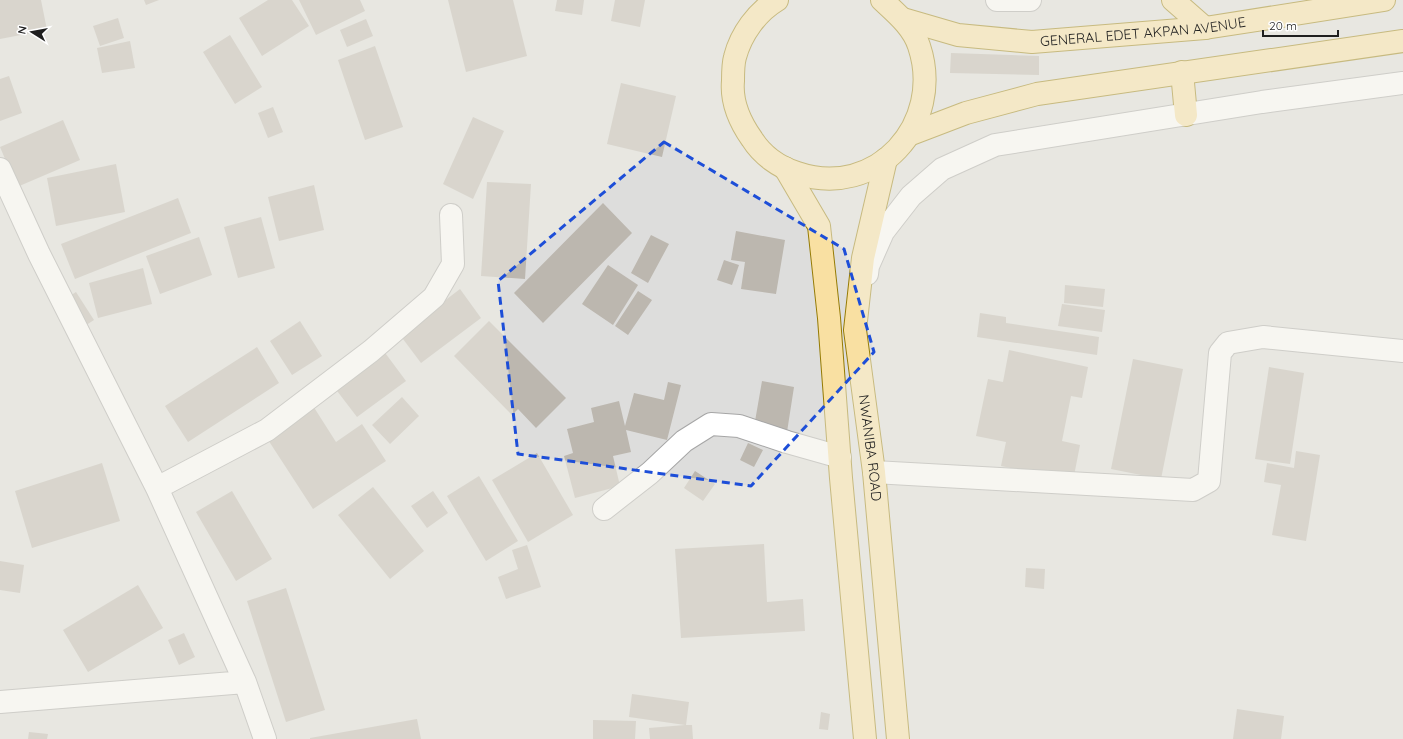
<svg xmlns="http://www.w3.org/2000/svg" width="1403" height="739" font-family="Quicksand,sans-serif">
  <rect width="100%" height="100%" fill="#f0eee6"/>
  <path fill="#dddddc" d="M0 0H1403V739H0Z"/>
  <path fill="#bcb7af" d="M0 0H41L47 30 0 39Z
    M144 0H159L146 5Z
    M268 0H292L309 26 262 56 239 18Z
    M299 0H360L365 11 316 35Z
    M448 0H513L527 56 466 72Z
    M557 0H584L582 15 555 11Z
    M615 0H645L640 27 611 21Z
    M118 18 124 38 100 46 93 26Z
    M366 19 373 36 347 47 340 30Z
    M230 35 262 87 235 104 203 52Z
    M130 41 135 68 102 73 97 48Z
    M375 46 403 127 365 140 338 60Z
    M951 53 1039 56V75L950 73Z
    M9 76 22 113 0 121V79Z
    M621 83 676 96 662 157 607 144Z
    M273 107 283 132 268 138 258 113Z
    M473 117 504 131 473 199 443 184Z
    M63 120 80 160 17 187 0 147Z
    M116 164 125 212 56 226 47 178Z
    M487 182 531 184 525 279 481 276Z
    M314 185 324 230 279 241 268 197Z
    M178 198 191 233 75 279 61 244Z
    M603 203 632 233 543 323 514 293Z
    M261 217 275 268 238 278 224 227Z
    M736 231 785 240 776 294 741 289 745 262 731 260Z
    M651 235 669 244 648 283 631 273Z
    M199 237 212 275 160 294 146 256Z
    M724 260 739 265 732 285 717 280Z
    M608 265 638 285 613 325 582 304Z
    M143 268 152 304 98 318 89 283Z
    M1065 285 1105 289 1103 307 1064 303Z
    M460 289 481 318 421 363 400 335Z
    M638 291 652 300 628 335 615 326Z
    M76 292 94 320 77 331 59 303Z
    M1062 304 1105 310 1102 332 1058 326Z
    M980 313 1006 317V323L1099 337 1097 355 977 337Z
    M300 321 322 356 292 375 270 341Z
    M489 321 566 398 536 428 518 409 512 415 454 356Z
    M380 346 406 381 357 417 331 383Z
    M257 347 279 383 188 442 165 406Z
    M1009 350 1088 367 1082 398 1071 396 1062 441 1080 445 1073 481 1001 466 1006 442 976 436 988 379 1003 382Z
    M1133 359 1183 369 1161 479 1111 469Z
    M1269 367 1304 373 1290 464 1255 459Z
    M762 381 794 387 787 432 754 427Z
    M668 382 681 385 667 440 626 430 631 452 613 456 620 486 575 498 564 456 573 453 567 429 594 422 591 408 619 401 625 426 634 393 664 400Z
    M402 397 419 416 390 444 372 425Z
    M308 398 336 442 362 424 386 461 313 509 261 429Z
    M748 443 763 450 754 467 740 460Z
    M1296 451 1320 455 1306 541 1272 535 1281 485 1264 482 1267 463 1294 468Z
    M537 453 573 515 528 542 492 480Z
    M102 463 120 521 32 548 15 491Z
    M695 471 715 484 703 501 684 488Z
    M479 476 518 541 486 561 447 496Z
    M373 487 424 551 390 579 338 515Z
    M232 491 272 559 236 581 196 512Z
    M433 491 448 513 427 528 411 506Z
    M764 544 767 602 803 599 805 631 681 638 675 549Z
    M527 545 541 587 506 599 498 577 518 569 512 550Z
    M0 561 24 565 20 593 0 590Z
    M1026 568 1045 569 1044 589 1025 587Z
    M138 585 163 628 88 672 63 630Z
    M286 588 325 710 286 722 247 601Z
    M184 633 195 657 179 665 168 640Z
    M632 694 689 702 686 725H692L693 739H650L649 728 685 725 629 717Z
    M1237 709 1284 716 1281 739H1233Z
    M821 712 830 714 828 730 819 729Z
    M417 719 421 739H310V738Z
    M593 720 636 721 635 739H593Z
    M29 732 48 734 47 739H28Z"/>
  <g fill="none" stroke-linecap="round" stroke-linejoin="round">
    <g stroke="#a6a6a6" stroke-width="24">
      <path id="minor" d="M997 0H1030
        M0 169 39 254 157 488 245 682 265 739
        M867 274 868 266 883 232 911 196 942 169 995 145 1262 102 1403 83
        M874 472 1193 490 1209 481 1220 353 1228 343 1263 337 1403 351
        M157 488 267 430 371 351 434 297 453 264 451 215
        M604 509 650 473 684 441 711 424 739 426 787 442 840 457
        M0 702 245 682"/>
    </g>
    <g stroke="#957b05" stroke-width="24">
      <g id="major">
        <path d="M777 0C757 12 741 34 735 57 733 64 733 73 733 81 731 102 740 122 752 139 762 155 779 167 797 173 876 200 945 124 919 46 913 27 896 13 882 0"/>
        <path d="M1173 0 1205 28"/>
        <path id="s1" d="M903 19 958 35 1032 42 1205 28 1384 0"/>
        <path d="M1182 72 1186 115"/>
        <path d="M911 134 966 113 1037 94 1403 41"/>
        <path id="s2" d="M886 159 863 258 855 330 874 472 898 739"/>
        <path d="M785 168 819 226 829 318 841 478 865 739"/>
      </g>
    </g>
    <use href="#minor" stroke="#fff" stroke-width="22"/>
    <use href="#major" stroke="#f9e0a2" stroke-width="22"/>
  </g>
  <path d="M0 0H1403V739H0ZM664 142 844 249 874 352 751 486 518 454 498 281Z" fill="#f0eee6" fill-opacity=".55" fill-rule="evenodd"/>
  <path fill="none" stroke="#1d4ed8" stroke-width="3" stroke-dasharray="8 5" stroke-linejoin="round" d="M664 142 844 249 874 352 751 486 518 454 498 281Z"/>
  <g text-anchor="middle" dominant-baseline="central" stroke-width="3.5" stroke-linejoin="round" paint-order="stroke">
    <g font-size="14" fill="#1f1f1f" stroke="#fff">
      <text stroke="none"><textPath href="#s1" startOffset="243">GENERAL EDET AKPAN AVENUE</textPath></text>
      <text stroke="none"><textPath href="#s2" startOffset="293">NWANIBA ROAD</textPath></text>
    </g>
  </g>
  <g transform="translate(32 32) rotate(281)" stroke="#ffffff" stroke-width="3" paint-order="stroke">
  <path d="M0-3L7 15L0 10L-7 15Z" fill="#1f1f1f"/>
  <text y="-6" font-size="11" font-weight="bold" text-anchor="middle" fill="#1f1f1f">N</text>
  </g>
  <path d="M1263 30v6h75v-6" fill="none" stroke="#1f1f1f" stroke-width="2"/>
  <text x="1269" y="30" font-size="12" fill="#1f1f1f" stroke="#ffffff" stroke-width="3" paint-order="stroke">20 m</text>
</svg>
